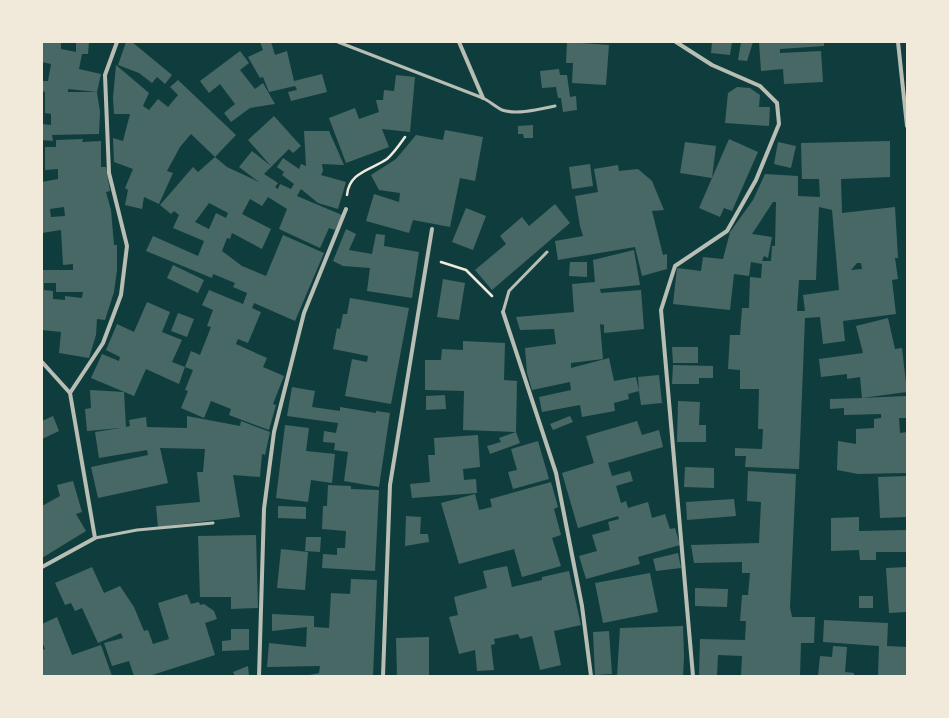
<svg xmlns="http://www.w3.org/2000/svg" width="949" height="718" font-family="'PT Sans Narrow',sans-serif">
  <rect width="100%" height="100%" fill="#0f3d3e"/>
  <path fill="#486865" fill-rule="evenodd" d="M42 42H61V49L76 52V42H89L88 54H82L79 69 101 74 97 92 68 89V92H97L100 112 99 134 52 135 53 141 42 140V124L51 125V114L45 113V92L42 91V81H48L51 64 42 62Z
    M126 42H132L172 75 165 84 157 77 152 83 139 73 118 65Z
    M260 42H271L275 55 287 51 294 81 322 74 327 92 291 101 288 92 297 90 295 86 269 92 263 77 260 78 248 57 263 50Z
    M567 42 609 45 606 85 572 83 573 63H566Z
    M712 42H732L730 55 711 53Z
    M741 42H753L747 61 738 60Z
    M759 42H824V46L780 49V53L821 51 823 82 784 84 783 69 761 71Z
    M240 51 249 63 240 70 255 89 263 83 275 104 250 108 231 122 224 113 235 104 220 84 209 93 200 81Z
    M116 65 149 93 143 106 149 110 158 99 168 107 178 95 170 87 178 80 236 135 215 157 191 134 180 147 167 171 173 173 159 204 144 197 142 209 125 205 128 190 125 188 133 169 114 162 113 138 123 141 130 114H114L113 98Z
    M559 69 560 75H567L570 97 576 96 577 110 563 112 561 98H558L556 87 542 88 540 71Z
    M396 75 415 77 410 132 382 129 389 147 346 163 329 118 355 108 359 119 379 112 376 100H383L384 90 394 91Z
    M737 87 750 88 760 95 759 107H770L769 126 725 123 728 93Z
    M274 116 301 146 293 153 289 149 264 174 278 183 275 187 278 189 280 184 291 189 294 184 282 175 284 172 277 167 283 158 299 169 301 164 306 166 304 131H329L344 165 322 164 323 171 321 175 346 182 338 209 318 203 301 189 297 196 342 215 335 230 329 228 320 248 279 229 287 209 268 197 262 206 250 199 242 214 271 229 262 249 232 233 230 239 227 238 222 251 242 266 266 276 283 235 324 253 295 321 254 303 252 308 261 312 248 343 238 339 236 344 267 358 263 367 284 376 273 404 276 405 269 430 229 415 231 409 211 401 204 418 181 408 188 391 185 390 193 370 185 367 179 384 146 369 134 396 91 378 102 354 119 361 120 357 106 350 117 324 134 332 147 302 170 312 162 332 182 340 172 362 185 367 191 351 200 355 211 327 207 326 213 310 202 305 209 290 243 304 247 293 233 287 235 283 213 274 212 278 146 251 153 236 198 256 204 241 173 228 179 215 174 211 171 214 160 205 193 167 198 172 215 157 227 167 259 182 239 167 252 151 271 166 248 140ZM209 203 228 213 226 218 216 213 209 229 195 222Z
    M533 125V138H524L523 134H518V126Z
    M445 130 483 137 475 181 460 178 450 227 413 220 409 233 366 221 374 194 399 202 400 193 379 190 371 175 396 159 416 135 443 140Z
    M83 139 82 142 101 141V167H106L110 191 106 192 111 210 114 245H117V270L114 292 105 320 97 319 96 335 89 358 59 353 61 332 42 330V270H73V264L63 265 61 230 42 233V182L58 179V169L45 170V147H56V140ZM64 207 65 216 51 217 50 209ZM44 283H56V292H83L82 298 65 296V300L53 299V291L44 290Z
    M729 139 758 152 732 211 724 208 720 217 699 208 712 178 680 173 685 142 716 146 712 178Z
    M890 141V177L841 179 842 213 895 207 898 258H895L898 279 892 280 896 314 843 321 845 341 823 344 820 317 805 318 799 469 745 467 746 456H735V448L762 449 763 429H758L759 389H740V370L728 369 730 335H740L742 308H749L750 277 761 278 762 264 751 262 749 276 734 274 730 310 673 304 677 268 701 271 703 257 723 259 730 232 753 200 765 174 798 176V196L820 197 819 179H802L801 143ZM773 202H776L775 246H772L771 261H762L764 256 768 258 772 237 752 234ZM819 207 832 210 839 290 803 295 805 311H797L799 280H816ZM857 263H861L862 269 851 270Z
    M778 142 796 146 791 168 774 164Z
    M590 164 593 186 572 189 569 167Z
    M618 165 619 171 638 169 652 181 664 210 652 211 663 255 667 254V269L642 276 635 247 558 260 555 241 583 236 580 226 575 196 598 192 594 169Z
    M555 204 570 223 492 290 475 270 506 244 500 236 522 217 529 226Z
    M466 208 486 216 473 250 452 242Z
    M346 229 356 234 349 250 372 254 376 234 385 235 384 246 419 252 412 298 367 291 370 268 343 266 333 261Z
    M634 250 640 285 600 289 601 293 641 290 644 329 604 333V325L600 324 603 359 571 363V368L609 358 614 381 636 377 639 391 638 377 659 375 662 403 641 405 639 391 628 394 629 399 614 403 615 411 582 417 580 405 542 412 539 397 571 390 570 382 532 390 527 373 525 348 556 344 554 329 520 330 516 317 574 312 572 284 595 282 593 260Z
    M570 262H587V277L569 276Z
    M173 265 204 280 198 293 167 278Z
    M443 279 465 283 459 320 437 317Z
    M350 298 409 308 391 404 345 396 352 359 367 362 368 356 333 349 337 328 340 329 343 314H347Z
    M178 313 194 319 187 337 171 331Z
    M888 318 895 349 902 348 907 392 862 398 907 396V418H899L900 433 907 432V473L858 474 837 470 838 441 856 444V429L874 428V419L881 418V414L844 415V408L830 409V399L862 398 860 377 847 379V374L821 377 819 359 863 353 856 326Z
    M463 341 505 343 504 380 517 381 516 432 520 443 490 454 487 446 501 442 499 438 516 432 463 430 464 391 425 390V360H441L442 349 463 350Z
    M672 347H698V363H673Z
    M673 365 713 366V378H699V384H672Z
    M292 387 315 391 312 407 340 411V407L376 413V411L390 413 379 487 344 481 348 452 334 450 335 443 323 442 324 431 336 433 338 423 287 416Z
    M90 390 124 392 126 427 130 426 129 420 146 417 147 427 187 428V416L240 426 241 421 270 432 265 455 262 454 260 477 233 475 240 517 158 527 156 506 200 502 197 472H203L205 449 160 448 168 483 98 498 91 467 148 455 147 450 99 458 95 432 120 428 87 431 85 409 91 408Z
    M445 395 446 409 426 410V396Z
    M678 401 700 402 699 425H706V442H677Z
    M53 416 59 431 42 439V421Z
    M570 416 573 422 553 430 550 424Z
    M637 421 642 435 659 430 663 447 608 463 612 476 630 471 633 481 616 486 621 503 626 501 628 508 648 502 652 518 665 514 670 529 675 528 680 545 638 557 640 564 586 579 579 556 597 551 592 535 610 530 608 522 619 519 618 516 578 528 562 473 594 463 586 436Z
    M285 425 309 428 306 451 335 454 332 483 311 480 308 502 276 498Z
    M478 435 480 467 463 469 464 480 476 479 477 493 412 498 410 484 430 482 428 455H435L434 438Z
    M538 441 549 479 513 489 508 472 517 470 511 449Z
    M685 467 714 468V488L684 487Z
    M748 471 796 474 790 607 792 617H815L814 643H801L800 676H741L742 656 718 655 717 676H699L700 639 745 640 746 621H740L742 595H748L750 573H742V562L694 563 691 545 759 543 761 502 747 501Z
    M907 476V517L880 518 878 477Z
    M73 481 82 512 76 514 86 531 42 558V506L60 496 57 485Z
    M551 482 558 507 554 509 561 535 552 538 561 566 522 577 514 549 459 564 441 503 475 494 479 510 492 507 490 499Z
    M328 485 351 486V489L379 490 375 571 322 568 323 554 337 555V548H345L346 531 322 529 323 506H327Z
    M734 499 736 516 687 520 686 502Z
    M278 506 306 507V519L278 518Z
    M406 516 421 517 420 534H428L429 542 405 546Z
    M859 517V531L907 530V552H876V560H860L859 550 831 551V518Z
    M256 535 258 608 231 609V597H200L198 536Z
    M306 537H321L320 552 305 551Z
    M281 549 308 552 305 590 277 588Z
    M678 553 681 568 656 571 653 559Z
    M507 566 512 587 542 580V577L569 571 581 625 554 631 561 665 540 670 532 636 520 639 518 634 494 639 495 644 491 645 494 670 477 671 475 650 459 654 449 617 458 615 454 597 487 588 483 571Z
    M92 567 104 593 120 586 134 607 144 631 148 630 153 644 169 639 158 603 187 594 191 604 199 602 200 605 204 604 214 611 217 619 205 623 215 655 149 676H134L129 661 112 666 104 643 123 638 121 633 98 643 82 608 75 611 71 603 65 605 55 583Z
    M907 567V612L889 613 886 568Z
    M650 573 658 612 603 623 595 583Z
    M351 579 377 580 373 676H305L319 673 320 666 267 667 269 643 306 647 307 627 272 631V614L314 616V627L329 628 331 593 350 594Z
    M695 588 728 589 727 607 695 606Z
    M859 596H873V608H859Z
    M57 617 72 655 101 645 112 676H42V650L45 649 42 642V624Z
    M824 620 888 623 887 646 907 647V676H878L879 646 823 642Z
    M683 626 684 657 683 676H617L620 628Z
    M231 629H249V650L222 651V641L231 640Z
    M609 631 612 674 595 675 593 632Z
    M429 637V676H397L396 638Z
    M833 646 847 647 845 672 854 673V676H818L820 656 832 657Z
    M248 666 249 676H235L233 672Z"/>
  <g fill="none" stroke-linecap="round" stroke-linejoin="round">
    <path stroke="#f1e9da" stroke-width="2.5" d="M347 195C349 172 371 170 387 159 394 153 400 144 405 137
      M441 262 466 270 492 296"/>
    <path stroke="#b8beb3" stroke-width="3" d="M338 42 483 98C489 101 496 107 502 110 517 115 540 109 555 106
      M503 312 509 291 547 252
      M95 538 137 530 213 523"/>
    <path stroke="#b8beb3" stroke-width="4" d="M459 42 483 98
      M676 42 712 65 760 86 777 103 779 124 756 180 727 231 675 266 661 310 693 676
      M898 42 907 126
      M503 312 556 473 582 606 591 676
      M42 362 70 393 95 538 42 567
      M70 393 103 343 121 295 127 246 109 173 105 75 117 42
      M259 676 264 509 274 432 304 313 346 209
      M383 676 390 485 432 229"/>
  </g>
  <rect width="949" height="718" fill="none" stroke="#f1e9da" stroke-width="86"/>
</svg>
